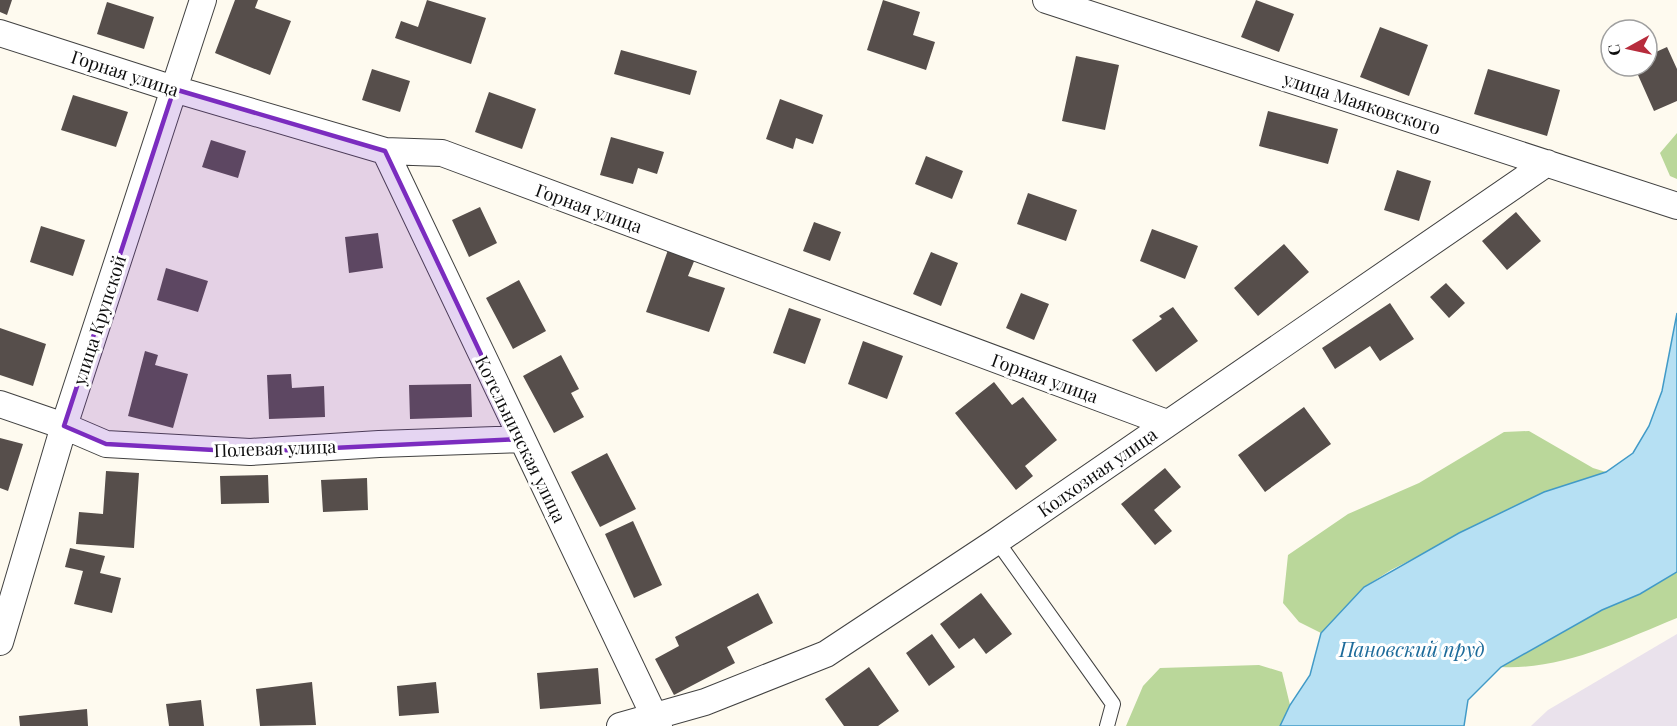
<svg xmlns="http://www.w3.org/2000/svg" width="1677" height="726" font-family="'Playfair Display',serif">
  <rect width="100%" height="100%" fill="#fefaef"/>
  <path fill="#eae2ec" d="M1677 634V726H1531L1548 710Z"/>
  <path fill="#bad79a" d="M1677 133V179L1670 176 1660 153Z
    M1529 431 1593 468 1606 472 1544 492 1391 570 1364 587 1321 633 1299 622 1283 603 1288 555 1348 514 1419 483 1504 432Z
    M1677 572V618C1620 641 1563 670 1501 667L1602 610 1640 594Z
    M1259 665 1282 672 1290 705 1280 726H1126L1143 686 1160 668Z"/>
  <path fill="#b6e0f3" stroke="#419ac7" stroke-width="1.5" d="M1677 313V572L1640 594 1602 610 1501 667 1468 700 1464 726H1280L1290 705 1310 675 1321 633 1364 587 1459 533 1544 492 1606 472 1633 453 1649 426 1662 391Z"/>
  <path fill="#564e4b" d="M0 0H12L7 15 0 12Z
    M235 0H258L255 8 291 21 270 75 215 53Z
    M427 0 486 18 471 64 395 38 401 21 418 27Z
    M883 0 920 12 913 35 935 42 926 70 867 50Z
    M1256 0 1294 14 1279 52 1241 37Z
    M107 2 154 17 144 49 97 34Z
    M1380 27 1428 45 1409 96 1360 77Z
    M1667 47 1677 69V101L1654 111 1634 66H1647V56Z
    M621 50 697 71 690 95 614 74Z
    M1076 56 1119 65 1105 130 1062 121Z
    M372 69 410 81 400 112 362 100Z
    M1488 69 1560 90 1547 136 1474 114Z
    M489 92 536 109 522 149 475 132Z
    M73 95 128 112 116 147 61 130Z
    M780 99 823 115 813 144 796 138 793 149 766 139Z
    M1268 111 1338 129 1328 164 1259 146Z
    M611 137 664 152 657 174 638 168 633 184 600 175Z
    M211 140 246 151 238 178 202 167Z
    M926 156 963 171 952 199 915 184Z
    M1397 170 1431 181 1419 221 1384 210Z
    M1028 193 1077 210 1066 241 1017 224Z
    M480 207 497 243 469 257 452 220Z
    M1516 212 1541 241 1507 270 1482 241Z
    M814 222 841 232 830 261 803 251Z
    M41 226 85 240 73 276 30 262Z
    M1152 229 1198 246 1185 279 1140 261Z
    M378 233 383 268 349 273 345 237Z
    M1284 244 1309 272 1258 316 1234 288Z
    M668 250 695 259 688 276 725 288 709 332 646 312Z
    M931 252 958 263 941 306 913 294Z
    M166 268 208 281 198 312 157 300Z
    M519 280 546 331 513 349 486 298Z
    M1446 283 1465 303 1449 318 1430 297Z
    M1021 293 1049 304 1034 340 1006 328Z
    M1390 303 1414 339 1380 361 1370 346 1335 369 1322 348Z
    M1173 307 1198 341 1156 372 1132 340 1162 319 1159 316Z
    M789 308 821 319 805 364 773 353Z
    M0 328 46 344 33 386 0 375Z
    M863 341 903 356 887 399 848 384Z
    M145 351 158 355 155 365 188 374 173 428 128 416Z
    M561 355 579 389 571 393 584 417 554 433 523 376Z
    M291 374 292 388 324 386 325 417 269 419 267 375Z
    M994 382 1012 405 1023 397 1057 440 1025 466 1033 476 1016 490 955 413Z
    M471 384 472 417 410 419 409 385Z
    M1304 407 1331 444 1265 492 1238 455Z
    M0 438 23 444 8 491 0 488Z
    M607 453 636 509 600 527 571 472Z
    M1165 468 1181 487 1154 510 1172 531 1155 545 1121 504Z
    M106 471 139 473 134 548 76 544 79 512 103 514Z
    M268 475 269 503 221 504 220 476Z
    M367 478 368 510 323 512 321 480Z
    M633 521 662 585 634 598 605 534Z
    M70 548 105 556 100 573 121 578 112 613 74 604 83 571 65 567Z
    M758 593 773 623 727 647 735 663 674 695 655 659 679 646 675 637Z
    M981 593 1012 634 986 654 974 638 959 649 940 624Z
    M932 634 955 667 929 686 906 653Z
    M869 667 899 711 878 726H844L825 699Z
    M598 668 601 704 540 709 537 673Z
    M312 682 316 725 260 726 256 689Z
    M436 682 439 713 399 716 397 686Z
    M201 700 204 726H169L166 704Z
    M87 709 88 726H20L19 716Z"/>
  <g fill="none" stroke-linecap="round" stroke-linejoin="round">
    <g stroke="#414141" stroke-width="16">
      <path id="service" d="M997 541 1113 704 1107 726"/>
    </g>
    <g stroke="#414141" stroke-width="28">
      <path id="minor" d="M1046 0 1677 206
        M0 33 174 89 385 151 442 153 1167 423
        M385 151 659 726
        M0 404 64 426 106 444 250 452 379 444 521 439
        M0 642 64 426 203 0
        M620 726 705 702 826 654 997 541 1547 163"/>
    </g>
    <use href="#service" stroke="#fff" stroke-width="14"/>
    <use href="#minor" stroke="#fff" stroke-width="26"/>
  </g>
  <path fill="#7b2cbf" fill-opacity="0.2" stroke="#7b2cbf" stroke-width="4.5" stroke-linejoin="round" d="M174 89 385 151 521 439 250 452 106 444 64 426Z"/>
  <g text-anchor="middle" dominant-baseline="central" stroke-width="6" stroke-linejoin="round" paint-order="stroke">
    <g font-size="18" fill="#0e0e0e" stroke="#fff">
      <text transform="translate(125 73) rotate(18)">Горная улица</text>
      <text transform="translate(1362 103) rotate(18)">улица Маяковского</text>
      <text transform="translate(589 208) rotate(20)">Горная улица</text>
      <text transform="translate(99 320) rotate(-72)">улица Крупской</text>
      <text transform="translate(1045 378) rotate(20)">Горная улица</text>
      <text transform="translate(521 439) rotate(64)">Котельничская улица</text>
      <text transform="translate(275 448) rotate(-2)">Полевая улица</text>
      <text transform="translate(1097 472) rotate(-35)">Колхозная улица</text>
    </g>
    <g font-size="20" font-style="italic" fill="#1d6b9a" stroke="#fff">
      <text x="1412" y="648">Пановский пруд</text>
    </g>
  </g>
  <g transform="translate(1629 48) rotate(262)"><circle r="28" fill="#ffffff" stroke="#9f9f9f" stroke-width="1.5"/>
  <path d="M0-4.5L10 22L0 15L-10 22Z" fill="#b72c3c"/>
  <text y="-9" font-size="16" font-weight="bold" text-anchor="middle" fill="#0e0e0e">С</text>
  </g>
</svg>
